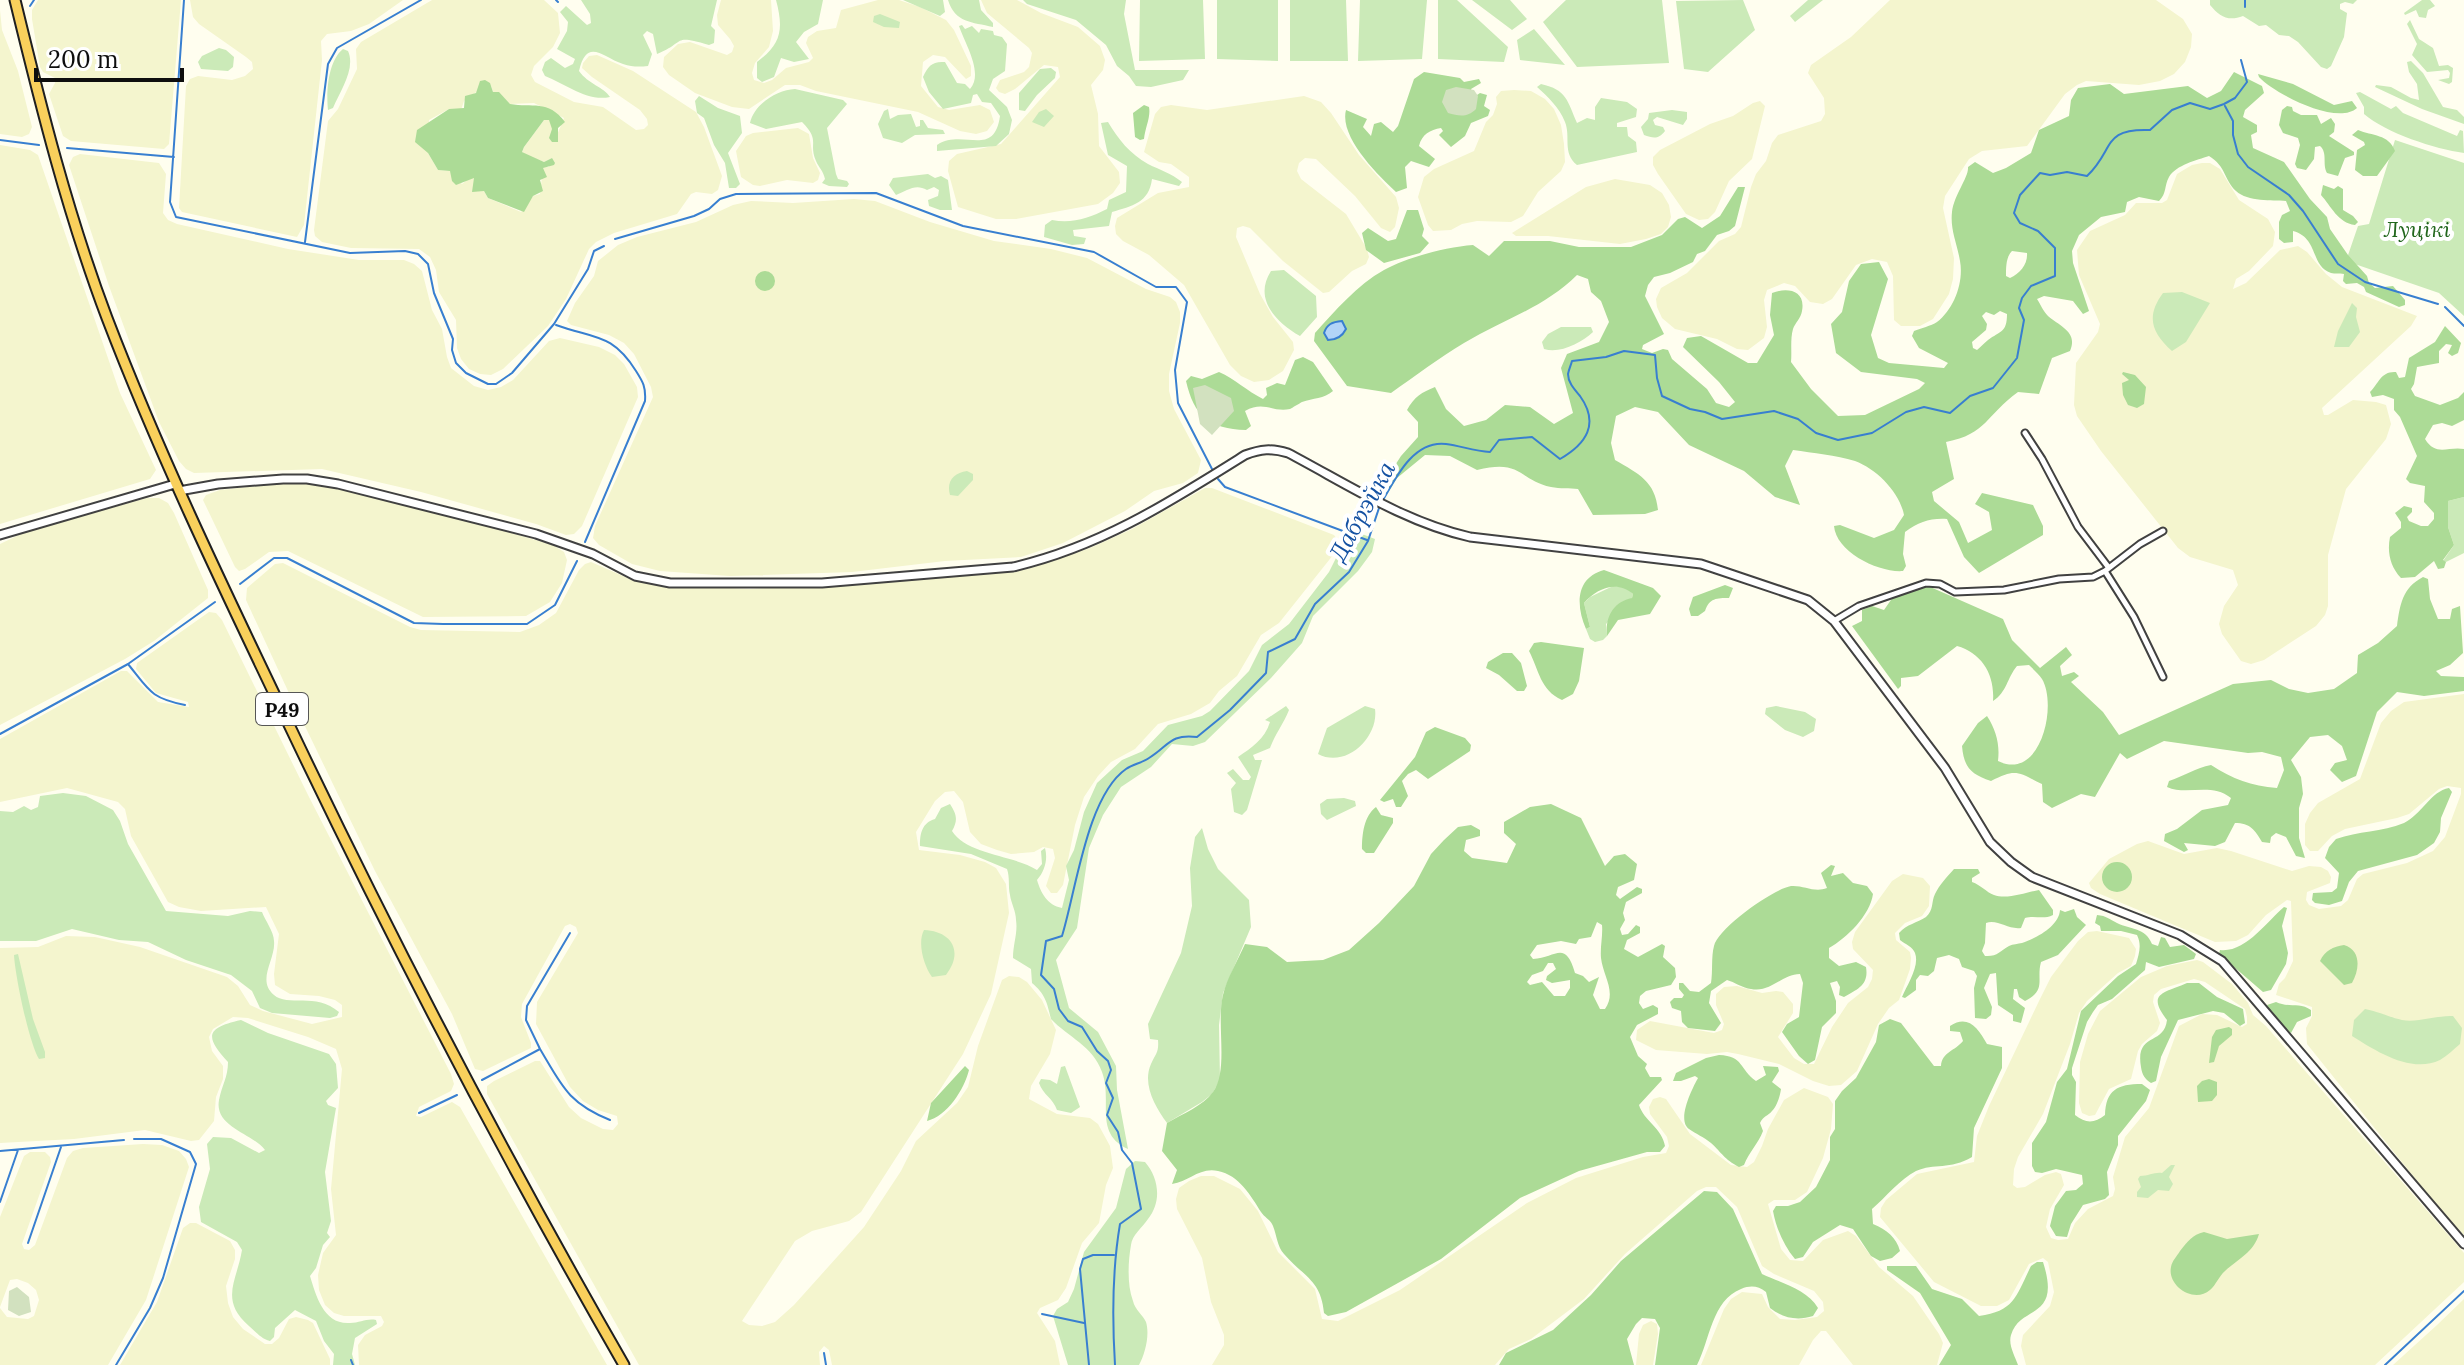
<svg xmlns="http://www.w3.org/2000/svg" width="2464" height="1365" font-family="Lora,serif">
  <rect width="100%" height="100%" fill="#fffeef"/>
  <path fill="#f4f5ce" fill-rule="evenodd" d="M38 0H181L169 144 164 149 71 141 63 136 49 94 55 83V78L43 72 40 67 32 19V10Z
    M190 0H403L369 24 351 31 327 34 321 41 322 60 304 225 297 237 182 212 179 208 186 86 190 79 198 76 232 80 245 76 253 69 252 62 246 57 199 24 193 17Z
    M432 0H544L558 13 560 33 553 47 534 66 531 75 535 82 574 102 603 107 636 130 644 129 648 125 647 119 640 110 592 77 582 68 583 63 589 56 597 55 633 71 696 112 704 127 722 176 718 190 712 194 696 192 691 194 677 214 614 233 596 242 589 249 566 299 548 326 503 369 491 375 480 374 469 369 461 359 457 348 456 320 439 292 436 270 430 257 419 249 351 248 322 242 315 236 314 230 328 121 338 109 357 69 356 49 361 42ZM491 86 493 92 499 93 510 104 534 103 564 118 557 135 549 119 544 120 524 147 522 152 528 156 544 162 552 158 549 167H543L540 194 533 196 521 212 488 198 484 191 480 190 475 178 471 177 462 184 450 171 438 170 428 153 429 120 449 109 461 110 464 101 478 91Z
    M721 0H771L773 31 769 47 755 63 752 73 754 80 764 83 772 80 786 68 809 62 813 58 806 43 808 37 817 31 836 28 841 10 878 0H899L920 7 946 20 954 30 971 66V76L966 79 945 57 933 55 923 62 921 86 938 107 949 110 980 105 990 110 994 122 987 131 976 134 960 131 918 112 816 91 800 85H785L749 109 732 107 695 93 669 75 663 67 664 57 678 44 690 42 727 55 732 52 734 46 730 39 718 25 717 15Z
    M981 0H1017L1041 13 1078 27 1100 46 1105 60 1103 70 1091 85 1098 114 1099 146 1119 172 1120 183 1113 193 1098 204 1016 219H996L958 207 948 171 949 161 957 154 1001 144 1060 77 1058 67 1044 65 1015 89 1005 94 999 92 996 88 1000 80 1024 72 1029 67 1032 53 1029 48 987 13Z
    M1890 0H2156L2183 19 2192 34 2191 47 2185 62 2174 74 2160 81 2139 85 2086 81 2077 85 2065 94 2027 146 1982 151 1969 159 1945 196 1943 208 1954 258 1953 279 1949 294 1933 319 1920 326H1901L1894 320 1893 276 1887 262 1872 259 1856 265 1832 299 1823 304 1810 302 1795 286 1784 283 1767 290 1764 300 1767 327 1764 338 1748 350 1737 349 1717 339 1675 329 1662 318 1657 307 1656 299 1661 288 1687 273 1719 241 1735 234 1741 227 1751 187 1756 174 1766 161 1772 143 1778 135 1821 121 1825 114 1824 98 1808 73 1811 65 1851 37Z
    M0 10 2 30 18 71 32 127 29 134 22 137 0 134Z
    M1514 90 1531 91 1545 99 1554 109 1561 125 1564 144 1565 162 1561 171 1538 192 1523 216 1511 222 1477 221 1462 224 1451 230 1433 231 1428 225 1418 197 1424 177 1434 169 1474 151 1486 122 1493 115 1497 104 1496 97 1501 91Z
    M1304 96 1321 102 1331 113 1359 155 1396 197 1399 208 1395 227 1390 232 1381 228 1355 196 1316 159 1305 158 1299 163 1297 171 1301 179 1346 214 1367 249 1369 257 1366 264 1352 271 1329 292 1323 293 1283 261 1250 228 1243 226 1237 228 1236 237 1260 294 1273 317 1293 342 1294 350 1283 371 1269 380 1254 382 1241 376 1230 365 1184 285 1149 255 1123 241 1116 234 1115 226 1117 218 1158 193 1189 187V177L1171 164 1159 162 1144 152 1155 114 1161 107 1171 105 1207 110Z
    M1760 101 1765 106 1752 159 1729 181 1715 212 1708 219 1699 220 1686 214 1658 174 1653 165V157L1660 150 1710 124 1733 116 1753 103Z
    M798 128 809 134 813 158 820 173 818 180 813 183 787 180 760 186 753 185 741 177 736 151 746 136 753 133Z
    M0 145 30 150 38 155 120 393 156 470 150 479 0 524Z
    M80 154 159 163 166 174 163 213 168 220 177 224 288 249 359 260H404L414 264 422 271 432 310 442 329 447 357 451 368 474 386 488 390 501 387 513 380 549 341 560 338 599 347 615 355 624 364 637 387 638 397 582 526 574 534 566 535 536 524 421 492 322 469 194 473 186 469 179 461 159 422 109 286 69 165 73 157Z
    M2202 163H2210L2220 169 2239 200 2268 219 2275 232 2273 246 2249 271 2236 279 2233 289 2246 283 2280 250 2298 246 2307 252 2326 274 2342 287 2417 316 2411 326 2322 408 2324 415H2328L2353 400 2376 402 2386 405 2391 424 2386 439 2346 489 2328 555V606L2325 615 2316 626 2264 660 2251 664 2241 661 2222 634 2219 624 2224 606 2238 585 2233 570 2190 557 2178 548 2101 451 2077 416 2074 405 2076 363 2098 332 2100 324 2079 275 2077 250 2090 231 2125 215 2136 203H2162L2167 200 2177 174 2192 165Z
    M1615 179 1650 185 1662 193 1669 205 1671 217 1668 227 1661 234 1646 239 1620 244 1548 236H1516L1512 233 1586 187Z
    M854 199 875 201 930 222 994 241 1051 249 1087 258 1146 289 1170 297 1176 302 1180 312V323L1169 374V391L1174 409 1201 460 1198 473 1183 483 1154 491 1125 511 1063 543 1021 557 945 561 852 572 730 576 660 571 632 564 599 545 593 538 595 526 653 397 651 387 634 354 624 343 609 335 571 325 567 321 575 303 594 276 598 261 618 245 637 237 696 222 733 205 751 201 793 203Z
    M282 483 314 484 367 494 446 514 553 545 564 552 567 560 562 583 550 602 526 616 423 617 288 551 269 552 245 569 239 571 235 567 203 500 206 495 220 490Z
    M1205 488H1212L1334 535 1341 545 1279 623 1261 635 1237 676 1219 691 1210 703 1191 714 1158 724 1135 749 1111 762 1098 776 1084 797 1075 825 1063 885 1057 893H1051L1046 886 1055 858 1053 849 1043 847 1034 852 1011 854 997 850 981 844 970 832 963 802 954 791 945 792 935 801 916 832 919 850 960 855 985 862 996 868 1006 884 1009 913 991 994 963 1054 861 1212 849 1221 812 1231 795 1241 742 1321 749 1325 762 1326 775 1322 794 1305 864 1227 901 1171 916 1141 957 1103 968 1087 978 1046 1002 980 1009 976 1019 977 1027 982 1042 1000 1056 1030 1050 1054 1031 1086 1029 1099 1057 1114 1090 1118 1098 1124 1110 1146 1113 1168 1106 1185 1099 1223 1082 1243 1066 1288 1058 1300 1040 1308 1037 1313 1055 1341 1060 1365H832L829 1350 824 1346 819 1352 820 1365H639L487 1094V1086L494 1081 535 1061H540L569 1107 581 1118 603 1129 613 1130 618 1124 617 1116 598 1110 583 1101 570 1087 536 1024 537 1002 578 933 576 927 570 924 565 926 522 1004 521 1017 531 1043V1048L483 1071 475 1069 452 1014 375 871 288 691 246 600 247 588 275 564 283 563 410 627 421 630 520 632 539 625 556 613 579 570 585 564 591 562 630 579 652 584 750 589 997 573 1028 569 1090 548 1132 529Z
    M147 498H159L168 503 174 513 208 590V598L154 641 125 659 0 725V544L27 531Z
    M209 612 216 613 222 620 309 797 451 1074 454 1084 451 1091 419 1107 416 1116 421 1117 452 1102 460 1107 607 1365H359L358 1345 365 1335 382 1326 384 1322 381 1316H344L334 1313 325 1305 319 1290 318 1275 323 1253 336 1235 331 1189 342 1069 336 1049 308 1037 248 1018 233 1017 213 1029 209 1037 212 1051 223 1066V1079L216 1097 214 1121 199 1140 191 1141 145 1130 74 1139 0 1143V948L38 947 66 936 95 937 140 947 227 977 238 986 250 1005 263 1011 312 1024 342 1017V1005L335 1000 319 996 290 994 275 985 274 974 279 934 266 907 201 911 179 907 168 902 131 836 125 809 118 802 67 788 0 802V739L121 671H127L158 702 189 707 188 702 156 693 136 669 137 663Z
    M2464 694V1235L2438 1207 2307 1044 2306 1028 2312 1016V1007L2276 995 2279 984 2285 978 2293 961 2291 901 2287 900 2266 915 2248 935 2236 941 2215 942 2100 894 2091 888 2089 883 2109 859 2137 844 2148 841 2184 854 2217 848 2231 851 2292 871 2309 866 2321 867 2328 871 2331 877 2330 883 2307 892 2306 900 2309 905 2319 909 2341 906 2348 900 2357 879 2363 874 2407 863 2433 851 2445 837 2461 794V788L2447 786 2439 789 2409 814 2397 818 2345 829 2332 836 2318 851H2310L2305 845V824L2310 813 2318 803 2360 779 2381 723 2391 711 2404 702Z
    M1903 874 1923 878 1930 886 1929 906 1922 916 1905 923 1895 933 1896 940 1910 952 1911 958 1910 969 1899 1000 1889 1008 1878 1024 1857 1071 1841 1085 1829 1086 1813 1081 1779 1064 1738 1054 1727 1052 1707 1054 1656 1050 1636 1040 1637 1030 1650 1021 1714 1033 1722 1030 1724 1024 1716 1005V994L1724 987 1737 986 1762 993 1776 991 1783 992 1793 1004V1013L1778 1037 1794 1058 1804 1064H1814L1832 1027 1848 1003 1868 987 1872 979 1873 970 1853 949 1852 942 1855 932 1892 881Z
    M2097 931 2129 938 2136 949 2135 956 2131 966 2118 973 2087 1001 2079 1013 2070 1044 2043 1114 2018 1157 2014 1169 2013 1185 2017 1188 2025 1187 2045 1175 2056 1172 2061 1174 2064 1185 2050 1209 2046 1227 2051 1238 2058 1240 2068 1239 2075 1223 2088 1209 2113 1196 2115 1189 2113 1177 2125 1137 2149 1108 2179 1026 2202 1014 2217 1015 2242 1027 2247 1024V1017L2245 1009 2205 982 2194 979 2161 989 2154 995 2153 1002 2160 1023 2157 1031 2142 1044 2138 1051 2131 1079 2109 1089 2095 1115 2089 1116 2082 1113 2079 1103 2080 1062 2088 1034 2100 1011 2141 977 2167 966 2197 960 2203 962 2232 984 2248 1003 2253 1015 2266 1026 2464 1253V1282L2375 1365H2026L2021 1346 2023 1335 2050 1306 2054 1292 2048 1262 2043 1258 2029 1264 2009 1300 1997 1306H1981L1934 1282 1880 1217 1881 1208 1886 1200 1917 1174 1974 1162 1977 1136 1989 1106 2039 1001 2051 977 2078 941 2088 932Z
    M1804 1088 1828 1097 1833 1104 1831 1129 1823 1158 1807 1192 1795 1200H1774L1768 1204 1781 1249 1790 1260 1803 1261 1823 1240 1848 1231 1856 1236 1879 1267 1913 1296 1939 1334 1943 1343 1937 1365H1853L1826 1331H1821L1813 1340 1799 1365H1701L1724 1309 1731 1299 1742 1292 1762 1294 1768 1307 1780 1319 1795 1320 1817 1317 1824 1311 1823 1302 1814 1291 1774 1274 1762 1266 1737 1207 1716 1187H1706L1697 1191 1625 1254 1584 1299 1531 1339 1509 1349 1495 1365H1212L1224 1345V1335L1211 1302 1202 1258 1177 1209 1176 1199 1179 1188 1189 1181 1201 1176H1214L1240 1189 1258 1211 1278 1252 1315 1289 1322 1319 1338 1321 1400 1290 1527 1203 1576 1178 1643 1157 1666 1153 1669 1146 1667 1137 1650 1114 1649 1107 1653 1099 1660 1097 1666 1099 1690 1134 1731 1165 1747 1167 1754 1162 1762 1146 1768 1129 1784 1100Z
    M143 1144 162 1145 179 1151 186 1159 189 1167 146 1300 108 1365H0V1308L7 1317 28 1319 34 1316 39 1300 36 1290 28 1283 17 1279 10 1280 0 1307V1217L24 1156 30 1152H45L50 1157 51 1162 22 1244 24 1249 29 1250 35 1245 67 1158 73 1151 83 1148Z
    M190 1223H196L230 1241 235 1250V1259L226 1286 228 1303 233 1317 243 1329 265 1344H272L279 1338 289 1319 296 1317 308 1320 313 1323 330 1359V1365H120L157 1302 183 1228Z
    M2464 1299V1365H2393L2437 1325Z
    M1651 1321 1657 1324 1658 1334 1653 1365H1636L1639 1334 1643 1325Z"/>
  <path fill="#cbeab8" d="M581 0H717L711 26 715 30 714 43 709 45C671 34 687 42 657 54L653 34 647 31 643 35 652 54 648 66C639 67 632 67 623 64 602 57 587 37 579 71 588 84 604 87 610 97 587 102 566 84 545 76L542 70 545 62 551 58 565 68 573 64 575 59 557 49 567 31 568 22 560 12 566 6 587 25 591 23 590 14Z
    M776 0H823L818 24 804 32 796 42 809 59 794 62 781 58 774 77 762 82 757 78V62C781 44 784 30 776 0Z
    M903 0H943L945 12 940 16Z
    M948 0H979L981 10 993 23V27C972 22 955 23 948 0Z
    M1023 0H1126L1124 14 1135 70H1189L1183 80 1151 87 1136 86 1129 76 1117 66 1106 45 1076 20 1027 4Z
    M1140 0H1203L1205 59 1139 61Z
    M1217 0H1278V61L1217 59Z
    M1290 0H1346L1348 61H1290Z
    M1360 0H1427L1422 59 1358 61Z
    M1438 0H1457L1508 47 1504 62 1438 59Z
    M1472 0H1510L1527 19 1512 30Z
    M1566 0H1662L1669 63 1577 67 1543 22Z
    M1743 0 1755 30 1708 72 1684 69 1676 1Z
    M1808 0H1823L1795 22 1790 16Z
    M2210 0H2357L2353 4 2345 2 2340 4V9L2347 13 2344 37 2331 66 2327 69 2321 67 2298 42 2289 36 2279 35 2266 25 2259 26 2243 16C2228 22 2219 16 2210 5Z
    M2422 0H2430L2435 6 2428 10 2426 18 2419 17 2416 10 2405 15 2404 13Z
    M880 14 900 22 899 28 884 27 873 22 874 16Z
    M2410 20 2419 39 2433 48 2439 66 2448 65 2453 68 2452 82 2449 84 2438 80 2449 78 2450 73 2448 70 2427 72 2412 55 2417 44 2407 24Z
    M962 25 965 29 972 26 979 33 981 29 993 31 994 35 1002 37 1007 44 1005 71 993 79 989 90 1007 107 1012 120 1009 134 996 146 937 151V145C963 128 994 159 1000 116L991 103 982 102 977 94 973 95 971 103 943 109 929 92 923 77C928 66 932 61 945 62L957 83 965 84 970 89C984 73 965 44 959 26Z
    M1534 29 1565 65 1520 60 1517 40Z
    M219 48 226 50 234 57 233 67 228 71 201 69 198 62 202 56Z
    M343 49 348 51C356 69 340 91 333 108L328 110C326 92 328 61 343 49Z
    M2411 61 2423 73 2443 107 2457 110 2464 117V124L2422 109 2375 87 2376 85 2391 87 2411 98 2419 100 2417 84 2409 72 2407 62Z
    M1051 68 1056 72 1055 78 1037 95 1025 111 1019 110V93L1040 69Z
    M1541 84C1567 90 1567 100 1577 123L1587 118 1595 120V107L1601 98 1627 102 1637 109 1636 117 1617 123V127H1627L1628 136 1636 142 1637 152 1577 165C1562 153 1571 137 1565 122 1559 107 1548 97 1537 87Z
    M795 89 843 100 847 104 827 128 836 174 838 179 847 181 849 184 847 187 829 186 822 183 825 179C823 170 819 168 816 161 808 143 821 141 802 122L766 129 750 123C754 104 777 90 795 89Z
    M2360 92 2391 109 2396 106 2403 113 2457 136 2460 130 2463 131 2464 153C2435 149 2386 133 2364 114V107L2356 93Z
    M699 96 718 108 740 116 742 133 728 153 740 184 736 188H729L725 163 714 145 704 118 697 113 695 101Z
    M888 109 890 119 898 115 911 114 916 127 920 126V120H923L928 128 943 130 945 134 915 135 902 143 883 138 878 124 884 111Z
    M1046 109 1054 116 1044 127 1032 122 1039 112Z
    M1672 110 1687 112V119L1683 125 1657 117 1653 120 1655 125 1663 127 1665 131C1658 140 1653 138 1644 135L1641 127 1648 119 1649 113Z
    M1108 122C1118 139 1130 154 1148 164 1160 170 1171 173 1182 182L1179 186 1152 179C1149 203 1132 206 1112 212L1109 226 1073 230 1074 236 1086 238 1084 244 1072 245 1044 237 1045 225 1052 220C1072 224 1089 218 1107 209L1109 200 1126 192 1127 166 1108 155 1101 123Z
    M2395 140 2464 163V316L2439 293 2346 261 2358 226 2369 224Z
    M928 174 935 178 941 176 948 180 952 210H940L929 206 928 200 938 196 939 190 934 187 927 190C915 183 907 191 896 195L889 185 893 178Z
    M1284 270 1316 296 1317 317 1300 336C1276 322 1253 299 1271 271Z
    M2182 292 2210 303 2186 342 2172 351C2151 332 2146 316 2163 293Z
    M2352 303 2357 308 2356 317 2360 332 2349 347H2334L2338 331Z
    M1561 327H1591L1593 332C1581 343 1560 354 1544 349L1542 342 1548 334Z
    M967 471 973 474V480L958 496 950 495C946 481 954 473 967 471Z
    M2464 497V553L2446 562 2443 561 2454 545 2448 527V501Z
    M1362 534 1375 539 1372 552 1358 571 1313 616 1302 643 1271 678 1205 742 1193 746 1172 744 1151 767 1121 787 1103 815 1089 848 1077 928 1056 960 1069 1008 1098 1032 1116 1066 1117 1090 1128 1149C1093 1133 1113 1101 1102 1072 1093 1046 1068 1037 1051 1019 1047 1002 1045 994 1032 983L1031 969 1013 958C1013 944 1018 933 1016 920 1016 911 1011 903 1010 895 1008 886 1010 878 1007 869L971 854 920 846C920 833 922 823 935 819L941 808 950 804C957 815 958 820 952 831 967 855 1014 855 1037 870L1042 864 1041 851 1045 848C1048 859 1045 871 1037 880 1041 893 1047 905 1062 908L1069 880 1066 866 1074 850 1084 812 1097 783 1122 760 1143 751 1168 725 1202 716 1210 711 1249 671 1262 645 1289 624 1329 572 1338 554Z
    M1613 586 1625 587 1633 594 1632 598 1606 624 1607 636 1603 640 1595 642 1590 639 1586 629 1590 627 1584 603 1590 597Z
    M1286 706 1289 710C1284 723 1275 734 1270 748L1253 755 1255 760H1262L1247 810 1242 815 1234 812 1231 789 1236 783 1227 773 1233 769 1243 780H1249L1251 777 1238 757C1251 748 1265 739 1270 722L1265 720Z
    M1365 706 1375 709C1379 737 1346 769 1318 754L1327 728Z
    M1776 706 1805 712 1816 719 1814 731 1803 737 1785 730 1765 714 1766 708Z
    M63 793 86 796 113 810 120 821 128 844 166 911 228 916 250 911 262 912C265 920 274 932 274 941 276 959 256 980 274 995 287 1007 316 992 339 1012L337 1016 330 1018 272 1013 260 1008 252 991 231 975 186 960 148 942 119 940 72 929 36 941H0V811L13 812 24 806 31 810 38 807 40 796Z
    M1344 798 1355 801 1356 806 1327 820 1321 814 1320 804 1327 799Z
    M1202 828 1208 849 1218 869 1249 900 1251 927 1223 993 1219 1025 1220 1080 1212 1094 1202 1102 1167 1123C1155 1107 1142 1084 1151 1064 1156 1053 1159 1052 1158 1040L1150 1039 1148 1024 1181 953 1192 906 1190 868 1195 837Z
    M924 930C952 931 964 952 946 975L932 977C924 966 917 943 924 930Z
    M18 954 33 1019 45 1052V1058L39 1059C29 1043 15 975 14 955Z
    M2365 1009C2380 1012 2389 1017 2402 1020 2418 1023 2437 1015 2453 1016L2462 1028 2460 1044C2454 1049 2447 1056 2440 1060 2411 1074 2376 1051 2352 1036L2354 1020Z
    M241 1020 268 1033 329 1054 336 1064 338 1088 326 1101 328 1105 336 1108 325 1172 331 1221 327 1233 330 1237 323 1245 316 1268 310 1276C316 1296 324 1325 350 1323 360 1323 367 1318 376 1320L377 1324 355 1338 352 1354 355 1365H333L334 1354 324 1341 316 1321 295 1310 275 1328 274 1337 270 1341C261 1339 256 1332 249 1326 219 1300 237 1281 242 1250L237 1242 201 1222 199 1207 210 1169 207 1144 213 1137 231 1138 259 1153 265 1150C252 1133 214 1127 219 1100 222 1085 228 1077 228 1062 205 1037 205 1028 241 1020Z
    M1065 1066 1080 1107 1071 1113 1057 1110C1053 1098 1043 1095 1039 1083L1041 1079 1050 1080 1057 1084 1061 1067Z
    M1135 1161 1145 1162C1159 1178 1162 1202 1148 1219 1142 1228 1132 1235 1131 1245 1128 1262 1127 1285 1133 1301 1135 1310 1143 1315 1146 1322 1150 1335 1145 1354 1139 1365H1068L1053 1316 1057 1309 1068 1302 1074 1289 1084 1252 1116 1208 1126 1169Z
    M2171 1165H2175L2169 1177 2173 1184 2169 1191 2158 1190 2148 1198 2137 1197V1192L2141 1187 2138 1179 2140 1176C2149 1176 2154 1172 2162 1173Z"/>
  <path fill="#acdb96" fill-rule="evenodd" d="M1424 72 1460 78 1464 82 1479 79 1481 83 1471 89 1474 97 1480 93 1487 95 1484 106 1490 110 1488 116 1471 123 1465 136 1451 147 1439 135 1443 131 1441 128C1430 130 1422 134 1419 146L1435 159 1429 167 1411 161 1405 167 1407 188 1396 192C1378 175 1339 137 1346 110L1367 119 1363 127 1371 136 1374 124 1381 122 1393 132 1398 126 1414 79Z
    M2234 72 2262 86 2264 93 2245 110 2243 117 2257 125V132L2251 135 2253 148 2284 162 2310 199 2327 217 2330 229 2348 255 2367 276 2369 283 2375 288 2393 286 2405 300V305L2399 307 2366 292 2364 287 2357 283 2346 284 2343 281 2344 274C2339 273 2335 274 2331 273 2310 266 2319 238 2293 231V242L2284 243 2279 239V222L2282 215 2290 211 2286 201C2272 200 2248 202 2236 191 2224 180 2226 166 2209 156 2197 160 2176 165 2169 177 2164 186 2167 193 2159 201L2139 197 2127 202 2125 212 2101 217 2079 235 2072 251 2073 263 2089 311 2083 314 2073 301 2044 296 2037 299C2041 305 2043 311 2048 316 2061 327 2078 332 2070 351L2052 358 2039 394 2018 392C1986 415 1987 434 1946 442L1954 479 1932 492 1934 501 1959 522 1968 543 1992 530 1989 512 1975 504 1982 493 2033 505 2043 526V535L1979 573 1964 557 1947 519C1930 518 1919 522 1905 532L1903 554 1906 566 1903 571C1879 573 1836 552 1834 526L1840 525 1874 538 1894 530 1904 515C1900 493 1877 469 1855 461 1836 455 1813 453 1793 450L1785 466 1800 505 1775 497 1744 471 1689 445 1658 412 1635 407 1616 416 1611 443 1615 460C1639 474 1655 481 1658 510L1645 514 1593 515 1578 489C1570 488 1560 489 1551 487 1517 479 1522 459 1477 470L1450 456 1425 455 1397 478 1386 496 1379 490 1401 456 1418 437V422L1407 410C1414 397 1422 392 1435 387L1446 409 1464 426 1486 420 1505 405 1530 407 1554 424 1573 413 1561 368 1567 354 1599 342 1609 322 1601 301 1591 292 1588 279 1577 275C1545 307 1503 320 1464 343 1439 358 1415 376 1391 393L1347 386 1314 341 1315 333C1335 311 1357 285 1384 270 1408 257 1446 247 1473 245L1489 256 1504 241H1550L1579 247H1631L1662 235 1678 219 1685 217 1702 228 1720 216 1738 187H1745L1735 226 1729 231 1717 235 1705 251 1697 254 1693 262 1670 273 1654 277 1648 285 1645 296 1664 334 1643 345 1642 349 1652 353 1663 349 1668 350 1672 359 1707 389 1716 403 1729 407 1735 402 1719 382 1683 347 1687 338 1701 336 1748 363H1757L1774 335 1770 315 1772 293C1787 287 1806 290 1802 311 1801 318 1795 323 1793 329 1790 339 1792 352 1791 362L1811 389 1838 416 1865 415 1919 389 1925 383 1917 379 1861 372 1836 353 1831 324 1842 312 1849 281 1861 264 1879 262 1888 279 1871 335 1878 358 1889 363 1944 368 1948 363 1919 348 1912 336 1914 331C1921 328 1931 326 1937 322 1954 309 1964 282 1960 261 1957 243 1950 230 1952 212 1954 195 1969 177 1968 167L1975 162 1993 173 2006 168 2031 153 2039 130 2069 116 2071 100 2078 88 2110 84 2124 94 2188 86 2207 98 2221 91ZM2012 251 2027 253C2028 264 2020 274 2010 278L2006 276C2006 267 2006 257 2012 251ZM2000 311 2007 314C2007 333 2000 331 1988 340 1984 343 1981 347 1977 350L1973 348 1972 342 1986 330 1987 324 1982 316 1986 312 1994 315Z
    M2258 74 2293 84 2334 105 2352 101 2357 108C2337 126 2275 94 2259 77Z
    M485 80 490 83 493 92H499L510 104C532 108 548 99 565 122L558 128V142H552L549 138 552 129 549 120H544L524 147 522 152 544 162 552 158 555 163 554 165 543 168 547 177 540 180 543 191 533 196 524 212 488 198 484 191 472 192 474 178 456 185 452 181 450 171 438 170 428 153 415 142 417 130 449 109 464 108 465 96 476 93 480 81Z
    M1144 105 1149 107C1151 117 1145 128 1144 139L1140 140 1135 137 1133 113Z
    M2287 106 2292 107 2293 111 2301 115H2317L2321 124 2331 118 2335 124 2334 132 2329 136 2354 152V155L2345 158 2338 176 2327 173C2322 164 2328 153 2320 146L2315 147 2314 159 2306 170 2297 168 2295 164 2300 145 2298 138 2283 133 2279 125 2282 110Z
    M2358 130C2372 136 2389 134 2395 151L2377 176H2363L2355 170 2357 150 2365 145 2364 142 2352 135Z
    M2323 185 2334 189 2338 186 2343 189V210L2353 216 2358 222 2355 225C2338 223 2331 206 2321 195Z
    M1407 210H1418L1424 229 1422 236 1429 243 1420 253 1384 263 1366 250 1362 233 1368 228 1388 241 1396 239Z
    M755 281a10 10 0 1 1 20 0a10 10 0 1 1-20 0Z
    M2445 326 2461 343 2458 353 2452 356 2448 353 2452 345 2446 344 2439 351V363L2417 367 2414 384 2411 389 2415 396 2440 405 2458 398 2464 392V420L2452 426 2442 423 2433 425 2425 439C2436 457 2448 446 2464 449V497L2448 501V527L2454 545 2443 560 2446 562 2444 568 2438 569 2434 561 2415 577 2401 578C2390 566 2387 552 2390 537L2401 528V522L2395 513 2404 506 2412 508V512L2407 517 2409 521 2421 526H2428L2434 519V513L2424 502 2425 486 2410 483 2406 479 2417 456 2400 417 2394 410V399L2383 395 2372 397 2370 392C2379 383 2381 371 2396 372L2399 378 2405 377 2409 358 2435 342Z
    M1303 357 1313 362 1333 391C1324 399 1313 398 1302 402 1300 403 1292 408 1290 409 1273 413 1264 400 1245 411L1251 426 1246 430C1209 429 1194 416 1186 381L1191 376 1202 379 1219 372C1235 379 1247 391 1263 399L1267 395 1266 388 1277 383 1285 385 1295 360Z
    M2123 372 2135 375 2146 387 2144 404 2137 408 2128 405 2123 395 2122 383 2129 380 2122 374Z
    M1604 570 1653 588 1661 596 1650 614 1618 620 1607 636C1605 617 1613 602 1632 598L1633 594C1617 580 1597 588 1584 603L1590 627 1586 629C1576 606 1575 578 1604 570Z
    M2423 577 2428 579 2430 599 2438 619H2450L2452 609 2460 606 2463 653 2450 665 2436 671 2441 676 2464 677V691L2424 696 2397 692 2377 712 2356 776 2342 782 2330 770 2335 763 2347 760 2342 746 2328 735 2310 737 2291 760 2301 777 2303 794 2299 808V838L2305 858 2296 856 2286 837 2276 833 2271 837 2270 843 2262 842C2255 830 2250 823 2235 823L2225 842 2215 846 2184 843 2188 850 2184 852 2164 841 2165 834 2177 829 2202 810 2228 805 2231 798C2211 782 2187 796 2167 787L2169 781C2184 776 2196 768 2211 765 2233 779 2251 786 2277 788L2284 770 2281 757 2262 752 2248 753 2164 741 2127 759 2120 753 2095 797 2081 794 2052 808 2043 802 2042 784C2018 772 2016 768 1991 781 1970 774 1964 767 1962 746L1978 723 1987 716C1996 730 2000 744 1998 761 2040 782 2058 706 2042 679 2039 674 2033 669 2029 665L2017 666C2007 678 2007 692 1993 701 1995 675 1982 653 1957 646L1918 676 1901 678V686L1898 689 1852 626 1862 621V610L1872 606 1884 610 1893 597 1928 586 2003 619 2012 640 2040 668 2066 647 2072 655 2060 666 2062 676 2074 672 2079 676 2071 682 2103 712 2119 735 2233 684 2271 680 2289 689 2308 693 2334 689 2357 673 2358 655 2378 643 2397 626C2400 605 2402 588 2423 577Z
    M1725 585 1733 588 1729 598C1717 598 1709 598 1705 611L1698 616H1691L1689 609 1693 597Z
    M1541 642 1584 648 1579 681 1573 694 1562 700C1540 690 1539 670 1529 651L1534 643Z
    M1503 653H1512L1521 663 1527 686 1524 691H1517L1499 675 1486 668 1488 662Z
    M1435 727 1465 738 1471 745 1470 751 1428 779 1416 770 1408 774 1402 781 1408 796 1401 807H1396L1393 799 1384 802 1380 800 1415 757 1426 732Z
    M2449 788 2452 792 2441 818 2440 832 2434 843 2417 855 2358 871 2349 882 2342 901 2329 905 2315 903 2312 900 2313 893 2332 892 2337 888 2339 873 2325 858 2329 847 2336 839C2358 831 2382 832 2404 823 2421 815 2431 791 2449 788Z
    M1551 804 1581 818 1605 866 1614 856 1625 854 1637 864 1634 880 1618 887 1616 895 1620 899 1637 887 1642 889V893L1626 902 1623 913 1625 920 1620 929 1622 935 1628 934 1636 925 1640 927V933L1627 940 1624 949 1638 957 1662 944 1665 946 1663 957 1675 968 1676 977 1671 985 1646 991 1640 996 1639 1003 1643 1009 1653 1005 1658 1008V1014L1637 1025 1630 1037 1638 1056 1647 1064 1645 1068 1650 1077H1661L1662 1080 1639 1105C1644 1121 1662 1128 1665 1146L1660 1152H1647L1579 1171 1520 1198 1441 1259 1346 1312 1328 1316 1324 1313C1321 1280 1304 1277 1284 1254 1277 1246 1277 1236 1273 1226 1271 1220 1265 1218 1261 1212 1251 1196 1239 1175 1218 1171 1199 1167 1189 1182 1172 1184L1177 1170 1162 1151 1167 1123C1182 1114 1203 1106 1213 1092 1229 1070 1216 1023 1223 995 1227 978 1238 960 1245 944L1267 947 1287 962 1323 960 1349 950 1379 923 1414 886 1431 854 1444 840 1458 827 1471 825 1480 830V836L1466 840 1464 851 1472 858 1507 863 1516 844 1504 833V822L1530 807ZM1597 922 1602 925C1603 936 1600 947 1601 958 1603 976 1617 992 1605 1009H1600L1593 995 1599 977 1589 982 1583 976 1575 973C1565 939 1556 958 1533 959L1530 955 1537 945 1561 941 1576 944 1579 939 1591 937ZM1548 963H1553L1556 969 1547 976 1546 980 1552 983 1570 980V988L1565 996H1554L1542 982 1530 985 1527 982 1532 975 1543 971Z
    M1376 807 1381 815 1393 818V823L1374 853H1366L1362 849C1362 834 1364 816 1376 807Z
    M2102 877a15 15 0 1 1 30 0a15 15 0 1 1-30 0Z
    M1831 865 1835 866 1831 876 1843 873 1853 883 1867 886 1873 894C1870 915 1847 938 1829 948V958L1839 966 1856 962 1866 967C1869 985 1858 989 1844 997L1839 995 1840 987 1837 981 1830 983 1836 1001V1013L1822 1027 1815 1060 1808 1064 1799 1056 1782 1032 1787 1024 1799 1017 1803 983 1800 974C1782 974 1771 993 1751 989 1743 988 1734 982 1727 980L1711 991 1709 1003 1721 1023 1715 1031 1688 1028 1682 1022 1681 1011 1672 1008 1670 1002 1674 998H1682L1684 995 1679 989V983H1683L1690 991 1699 992 1711 983C1713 971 1711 957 1714 946 1718 928 1773 889 1791 886 1804 885 1814 893 1827 888L1821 873Z
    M1954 869H1978L1980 873 1972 878V882C1981 885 1986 892 1994 895 2007 900 2027 892 2039 890L2053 910V915C2043 920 2035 915 2025 918L2021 928C2008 930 1998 919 1986 923L1985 943 1982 951 1985 956C1997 957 2000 951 2009 946 2013 944 2018 944 2022 943 2037 938 2059 926 2060 910L2065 912 2074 909 2077 917 2086 925 2058 955 2041 962C2036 980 2047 990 2025 1001L2019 997 2017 989H2014L2013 999 2025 1008 2021 1023 2013 1021V1015L1998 1005 1996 973 1990 974 1984 988 1992 1007 1991 1015 1986 1019 1975 1018 1974 988 1977 976 1974 971 1962 967 1959 959 1949 955 1937 958 1934 971 1928 976 1920 975 1916 980V990L1905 998 1902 997C1907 985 1920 966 1915 953 1913 947 1905 944 1900 940L1899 933C1907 924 1917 923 1926 917 1934 910 1931 902 1935 894 1939 885 1948 876 1954 869Z
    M2284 907 2287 908 2282 926 2288 953 2286 964 2271 990 2263 992 2219 954 2220 950C2246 953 2267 921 2284 907Z
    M2097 915C2107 916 2109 919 2117 923 2131 930 2145 927 2152 944L2158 946 2161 937 2165 938 2170 947 2184 945 2196 954 2194 959 2159 967 2146 962 2145 970 2112 999 2098 1005 2093 1012 2087 1022 2072 1068V1075L2076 1082 2075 1115C2086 1124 2095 1123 2105 1115 2106 1090 2117 1084 2142 1084L2150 1090 2146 1101 2118 1136V1145L2107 1172 2109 1195 2105 1199 2083 1205 2071 1224 2067 1237 2056 1236 2050 1226 2055 1206 2066 1191 2076 1190 2083 1184 2082 1175 2056 1169 2042 1173 2035 1172 2032 1166V1143L2046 1122 2057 1082 2067 1069 2081 1011 2118 976 2136 964C2139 954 2142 945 2137 935L2121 931H2101L2100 926 2095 923Z
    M2344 945C2361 950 2360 969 2352 983L2344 985 2320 961C2325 950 2333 947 2344 945Z
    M2187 983H2199L2217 997 2243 1009 2245 1023 2240 1026 2224 1013 2213 1011 2178 1020 2161 1057 2156 1081 2151 1083C2145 1079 2142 1075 2141 1067 2135 1032 2164 1046 2167 1020 2146 993 2164 993 2187 983Z
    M2276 1002C2288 1008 2300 1002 2311 1010V1016L2297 1022 2291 1033C2281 1027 2271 1016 2267 1005Z
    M1890 1019 1901 1023 1934 1066H1941C1942 1052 1955 1051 1963 1041L1960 1032 1950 1031V1026C1968 1014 1978 1028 1987 1044L2002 1047V1068L1974 1128 1972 1157C1950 1170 1934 1163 1916 1171 1900 1179 1886 1197 1872 1209L1873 1224C1887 1230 1896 1237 1900 1251L1892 1258 1880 1261 1871 1256 1853 1229 1840 1225 1813 1242 1803 1257 1795 1259C1784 1246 1776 1228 1773 1211L1776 1206H1788L1800 1202 1816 1187 1830 1160V1137L1835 1129V1101L1842 1091 1856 1078 1876 1042 1879 1025Z
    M2229 1027 2232 1029V1035L2219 1046 2214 1062 2209 1063 2212 1037 2216 1030Z
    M1719 1055C1744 1056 1739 1069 1756 1081L1766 1075 1763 1066 1778 1067 1779 1071 1772 1082 1781 1089C1780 1096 1777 1106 1772 1111 1768 1116 1763 1116 1760 1123L1763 1131C1758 1144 1749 1152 1744 1165L1739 1167C1724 1159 1722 1153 1711 1143 1704 1137 1696 1134 1689 1129 1676 1120 1693 1087 1698 1078L1695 1076 1681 1081H1673L1676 1073 1706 1058Z
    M965 1066 969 1070C964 1090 947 1116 927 1121L931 1103Z
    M2209 1079 2217 1082V1095L2212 1101 2198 1102 2197 1086 2202 1081Z
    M1704 1191 1717 1192 1733 1209 1762 1274C1781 1283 1807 1289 1818 1308L1813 1316C1797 1321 1783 1318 1770 1308L1766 1292C1758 1286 1751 1285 1741 1289 1712 1300 1710 1340 1697 1365H1655L1660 1328 1655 1319 1642 1318 1636 1324 1627 1339 1634 1365H1499L1506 1353 1553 1330 1591 1295 1621 1261Z
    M2204 1232 2227 1239 2259 1234C2254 1252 2238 1259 2225 1271 2219 1276 2216 1285 2210 1290 2194 1304 2167 1286 2171 1267 2172 1261 2177 1256 2180 1251 2188 1241 2192 1235 2204 1232Z
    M2037 1262H2043C2062 1321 2020 1304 2011 1335 2008 1345 2015 1356 2018 1365H1939L1951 1345 1920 1293 1887 1270V1266H1916L1932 1289 1962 1299 1979 1316C2015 1311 2016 1296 2031 1266Z"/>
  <path fill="#d2e1bf" d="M1456 87 1474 90 1478 96 1476 109C1467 118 1459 116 1448 113L1442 102 1446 90Z
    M1205 385 1231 398 1234 411 1212 435 1200 424 1193 388Z
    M17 1287 29 1297 31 1312 19 1316 8 1310 9 1291Z"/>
  <path fill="#b2d4f7" stroke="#387fd0" stroke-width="2" d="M1342 321 1346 329C1342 337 1336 340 1328 340L1324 333C1327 324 1332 322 1342 321Z"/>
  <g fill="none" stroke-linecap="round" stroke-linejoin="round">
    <path stroke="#387fd0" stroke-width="2" d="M184 0 170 202 176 217 350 253 405 251 418 254 428 264 434 293 453 339 452 350 456 363 466 373 488 384H496L512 373 554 324 588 269 594 251 604 246
      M556 0 558 2
      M30 6 34 0
      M2245 7V0
      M2225 106 2233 121V135L2238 154 2248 167 2289 195 2303 211 2338 264 2365 282 2438 304
      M0 140 39 145
      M67 148 174 157
      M615 239 694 216 709 209 720 199 736 194 876 193 963 226 1094 252 1156 287H1176L1187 302 1175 370 1178 403 1212 469
      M305 242 328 64 337 48 421 0
      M2445 307 2464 326
      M556 325C595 339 612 333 636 371 643 382 646 387 645 401L585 542
      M1218 479 1225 487 1367 540
      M1383 500C1396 477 1414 440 1446 444 1461 446 1474 451 1490 452L1499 440 1532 437 1560 459C1586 444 1600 424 1580 396 1575 390 1568 383 1568 374 1569 369 1571 365 1572 361L1606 357 1624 351 1655 355 1657 378 1662 396 1690 409 1705 412 1722 419 1774 411 1798 419 1816 433 1838 440 1872 433 1906 412 1924 407 1950 413 1970 396 1993 388 2017 358 2024 320 2019 308 2022 298 2031 286 2055 276V248L2038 231 2020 223 2014 213 2020 195 2040 173 2050 175 2067 172 2087 176C2115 150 2101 128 2150 130L2172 110 2190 103 2210 109 2224 104 2235 98 2247 82 2241 60
      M240 584 274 558H287L414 623 443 624H527L555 605 577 561
      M128 664C149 690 150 698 185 705
      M0 734 128 664 215 602
      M540 1049 526 1020 527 1006 570 933
      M482 1080 540 1049C562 1086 568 1103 610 1120
      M419 1113 457 1095
      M0 1151 124 1140
      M0 1202 18 1150
      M28 1243 61 1147
      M1042 1314 1084 1323
      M824 1353 826 1365
      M351 1360 353 1365
      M116 1365 150 1308 163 1278 196 1164 190 1152 161 1139H134
      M1089 1365 1080 1269 1083 1259 1093 1255H1114
      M1115 1365C1112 1317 1112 1271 1120 1224L1141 1209 1132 1163 1122 1150 1118 1132 1107 1115 1113 1098 1106 1083 1111 1070 1108 1061 1097 1051 1082 1027 1068 1021 1059 1009 1054 989 1041 975 1046 941 1062 936C1076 891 1087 796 1126 769 1133 764 1142 763 1149 758 1170 745 1169 734 1197 737L1230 710 1266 673 1268 652 1295 639 1315 604 1349 572 1368 541 1380 505
      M2385 1365 2464 1291"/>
    <g stroke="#414141" stroke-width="9">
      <path id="minor" d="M2025 433 2042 459 2078 527 2109 568
        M2105 571 2134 617 2163 677
        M1834 621 1859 606 1926 583 1940 584 1955 592 2004 590 2059 579 2093 577 2105 571 2140 544 2163 531"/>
    </g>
    <g stroke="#414141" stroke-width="11">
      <path id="tertiary" d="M179 491 218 484 283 479H307L338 484 536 534 593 554 635 576 670 583H822L1013 567C1100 547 1170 502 1245 455 1261 449 1271 448 1288 453 1347 484 1404 522 1470 537L1701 564 1713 568 1808 600 1834 621 1945 768 1990 842 2011 862 2032 877 2180 935 2222 961 2464 1244
        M0 535 175 484"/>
    </g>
    <g stroke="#1f1f1f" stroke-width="13">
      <path id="trunk" d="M15 0C41 107 68 215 107 318 161 459 227 595 292 731 395 947 505 1158 624 1365"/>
    </g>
    <use href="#minor" stroke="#fff" stroke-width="5"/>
    <use href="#tertiary" stroke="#fff" stroke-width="7"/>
    <use href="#trunk" stroke="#f9d05c" stroke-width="9"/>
  </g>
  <g text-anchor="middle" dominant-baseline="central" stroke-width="8" stroke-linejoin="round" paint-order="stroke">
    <rect fill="#fff" stroke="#565656" stroke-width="2" x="256" y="693" width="52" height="32" rx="6"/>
    <g font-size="20" font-weight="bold" fill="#0e0e0e">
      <text x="282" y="709">Р49</text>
    </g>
    <g font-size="22" font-style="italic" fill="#22671d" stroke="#fff">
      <text x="2417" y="229">Луцікі</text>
    </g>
    <g font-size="24" font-style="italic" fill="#1451a2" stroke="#fff">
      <text transform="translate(1362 511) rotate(-61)">Дабрэйка</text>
    </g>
  </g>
  <path d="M36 68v12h146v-12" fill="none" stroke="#0e0e0e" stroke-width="4"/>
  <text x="48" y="68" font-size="24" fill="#0e0e0e" stroke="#ffffff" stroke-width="6" paint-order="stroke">200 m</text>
</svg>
